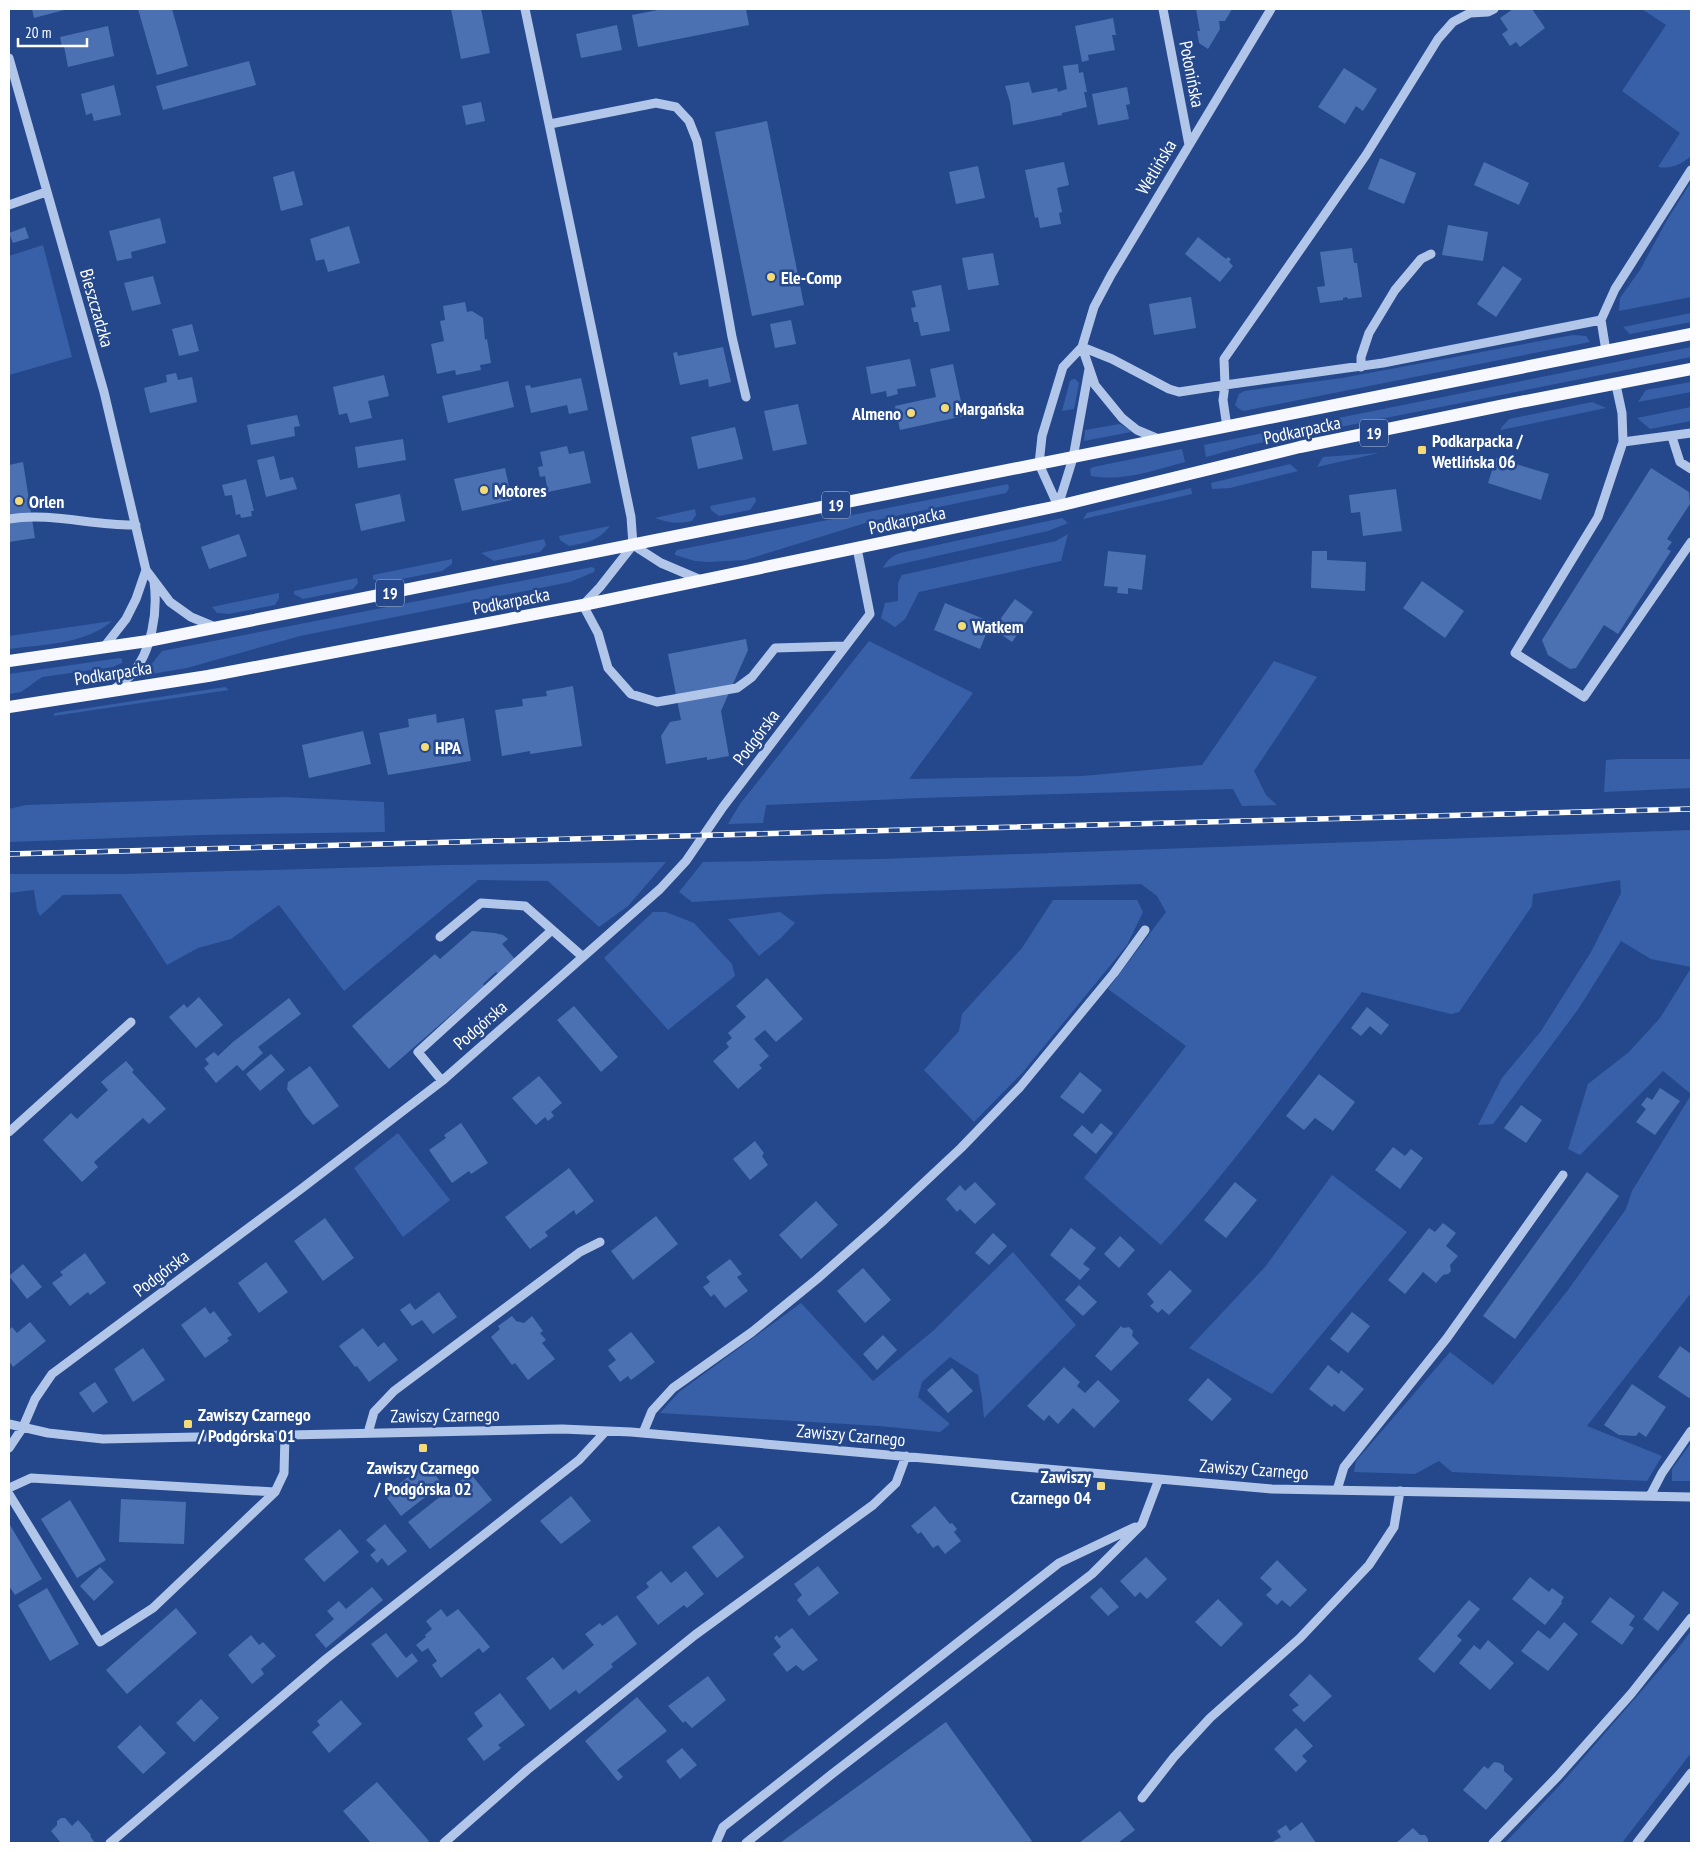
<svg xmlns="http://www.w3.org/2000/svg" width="1700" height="1852" font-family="'PT Sans Narrow',sans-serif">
  <rect width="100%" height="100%" fill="#24488b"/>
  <path fill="#3860a8" d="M1642 9H1691V156C1680 165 1672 169 1658 167L1680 133 1622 91 1666 25Z
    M1691 182V297L1619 311 1620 298 1640 270 1667 220Z
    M43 245 72 357 9 375V256Z
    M1691 313V322L1630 334 1623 327Z
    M1573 335 1586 336 1590 342 1243 411 1238 408 1235 405 1239 394 1244 391 1342 378Z
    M1691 347V357L1250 445 1206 457 1204 445Z
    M1073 379H1075L1079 383 1074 409 1062 411 1070 381Z
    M1691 382V392L1638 402 1646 390Z
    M1592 402 1606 408 1501 430V428L1509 419Z
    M1691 407V421L1650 429 1637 418Z
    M1120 424 1130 430 1131 432 1084 441 1085 430Z
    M1182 449 1185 462C1154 470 1124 482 1091 476L1090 469 1093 467Z
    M1379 453 1317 467 1323 457Z
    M1290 464 1298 471 1230 488 1212 489 1211 483Z
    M1008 484 1009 488 1006 493 872 521 745 560 708 562 695 561 675 555V553L677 550Z
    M1191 488 1192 494 1083 519 1087 513Z
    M755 497 756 501 750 510 719 516 711 510 710 506Z
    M695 509 696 515 692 521C677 524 669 523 655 518Z
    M1062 518 1068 523 1048 531 883 568C887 560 892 556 900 553Z
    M610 526C597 542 588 542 569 546L560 540 559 536Z
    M1068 534 1061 561 919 592 905 619 895 627 881 618 885 603 898 601V583L902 575 1056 541Z
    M544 539 546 545 540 552 494 561 481 553Z
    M452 559V564L442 571 382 583 373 579V575Z
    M592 567 595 569 594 572 570 582 300 636 187 668 151 674 147 670 162 651Z
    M357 578 358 583 353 589 303 599 294 594V591Z
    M279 593V598L275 605 229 614 217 613 212 607Z
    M112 621C84 645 44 644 9 649V636Z
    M869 641 973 693 909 779 1083 776 1202 765 1274 661 1317 677 1254 771 1266 795 1277 805 1242 806 1233 789 921 798 766 805 763 823 728 824 740 804Z
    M120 658 122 659V663L113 667 42 677 21 692 9 694V674Z
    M225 687 229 690 53 716 55 713Z
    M1620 759H1691V788L1604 792 1606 760Z
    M283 797 384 802 385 832 200 835 9 842V809L26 805Z
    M1691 830V967L1651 959 1621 941 1579 1008 1493 1124 1478 1125 1502 1078 1541 1031 1591 952 1621 893 1620 880 1533 894 1532 906 1459 1012 1451 1014 1362 992C1297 1077 1234 1165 1161 1245L1084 1178 1186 1046 1108 989 1166 912 1157 896 1141 884 827 894 692 902 679 892 703 862 881 859Z
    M666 862 628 906 599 927 548 881 478 880 344 991 279 905 231 939 198 948 167 965 121 894 63 895 40 916 37 910 34 890 9 893V874H125L447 865Z
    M1053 900H1137L1143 912 1127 945 1023 1072 974 1122 924 1070 959 1031 962 1014 1022 948Z
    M653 912H666L694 923 732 964 735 976 668 1030 604 958Z
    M780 912 795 923 781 938 759 956 728 919Z
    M1691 968V1094L1663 1071 1580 1155 1568 1149 1588 1084 1629 1052 1660 1018Z
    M1691 1095V1293L1587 1426 1662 1456 1647 1481 1452 1472 1439 1461 1415 1474 1354 1472 1356 1461 1450 1352 1493 1385 1568 1290 1626 1209 1632 1191Z
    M398 1133 450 1200 403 1237 354 1168Z
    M1332 1175 1407 1232 1272 1394 1189 1348 1265 1267Z
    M1013 1252 1076 1325 984 1418 982 1398 978 1375 950 1357 922 1382 918 1397 950 1424 940 1432 879 1426 660 1413 679 1392 801 1303 873 1381 934 1330Z
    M1691 1443V1481H1672V1469Z
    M1691 1631V1753L1622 1843H1505L1560 1785 1676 1651Z"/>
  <path fill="#4c71b2" d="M32 9H68L34 18Z
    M138 9H172L188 66 157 75Z
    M451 9H481L490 53 461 59Z
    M663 9H746L749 25 638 47 632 15Z
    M1196 9H1232L1225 21H1219L1220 29 1208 49 1199 43 1197 31H1200Z
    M1513 9H1532L1545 28 1520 47 1516 42 1510 46 1502 34 1508 30 1500 18Z
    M1113 18 1116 35H1112L1115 50 1088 55 1089 60 1082 62 1075 26Z
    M617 25 622 50 581 58 576 34Z
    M108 26 114 56 68 67 64 46 62 47 60 37Z
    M249 61 256 85 163 110 156 86Z
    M1078 64 1079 73 1083 72 1087 92H1084L1087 107 1062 113V115L1013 125 1010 102 1005 86 1029 82 1032 93 1057 88 1058 92 1067 89 1063 66Z
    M1344 68 1377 89 1363 111 1356 106 1345 124 1318 107Z
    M114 85 121 115 94 121 92 113 86 115 81 94Z
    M1127 87 1130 104 1126 105 1129 119 1098 125 1092 94Z
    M481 102 485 121 466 125 462 106Z
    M767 121 804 305 752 316 715 132Z
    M1380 158 1416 173 1404 204 1368 189Z
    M1064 162 1069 185 1057 188 1062 212 1059 213 1061 224 1040 228 1038 217 1035 218 1025 170Z
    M1484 162 1529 183 1519 205 1474 185Z
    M978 166 985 198 956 204 949 172Z
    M294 171 303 205 281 211 273 177Z
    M160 218 166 243 131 252 132 258 117 261 109 231Z
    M1448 225 1488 232 1483 261 1442 255Z
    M349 226 360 263 328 272 324 259 316 261 310 239Z
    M25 227 29 238 13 243 9 233Z
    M1198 237 1226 259 1228 257 1231 259 1229 262 1233 266 1220 282 1185 254Z
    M1352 248 1354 263H1357L1362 297 1348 299 1347 297 1343 298V300L1320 303 1317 287 1325 286 1320 252Z
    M993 253 999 285 968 290 962 258Z
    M1503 266 1522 279 1496 317 1477 304Z
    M153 276 161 304 132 311 124 283Z
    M941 285 950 331 921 336 918 322H914L911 308 916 307 912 291Z
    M1191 297 1196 328 1154 335 1149 304Z
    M465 302 467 312 472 311 483 318 485 340 487 339 491 363 480 365 481 370 456 375 455 370 437 374 431 344 444 341 440 321 445 320 443 306Z
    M791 320 796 344 775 348 770 324Z
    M192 324 199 351 179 356 172 329Z
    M723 347 731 382 709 387 708 379 680 385 673 353 677 352 678 356Z
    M910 359 916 386 897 389 898 394 887 397 886 391 871 394 866 367Z
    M953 364 964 416 900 430 895 406 936 397 930 369Z
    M176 373 178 380 192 377 197 402 150 413 144 388 167 382 166 375Z
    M384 375 389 396 368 401 372 418 350 423 347 413 339 415 333 387Z
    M581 378 588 410 569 414 567 405 531 413 525 386 530 385 531 388Z
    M508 381 514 407 448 423 442 396Z
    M798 404 807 444 773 451 764 411Z
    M297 415 300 426 294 427 295 436 251 445 247 425Z
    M735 427 743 459 698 469 691 437Z
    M403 439 406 460 358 468 355 447Z
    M567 446 569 454 584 451 591 483 548 492 545 476 540 477 538 467 543 466 540 452Z
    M274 456 280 480 293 477 297 489 266 497 257 460Z
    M1496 458 1549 474 1541 500 1488 483Z
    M23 462 35 538 9 542V465Z
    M505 468 512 500 462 511 454 479Z
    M1651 468 1689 492 1690 504 1667 539 1672 542 1667 549 1671 551 1618 634 1604 625 1576 668 1570 669 1548 655 1542 640Z
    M246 479 254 511H251L252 516 241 518 240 514 236 515 232 495 225 496 222 485Z
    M1396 489 1402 531 1363 536 1360 512 1351 513 1349 495Z
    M400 494 405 521 361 531 355 504Z
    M239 534 247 556 209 569 201 547Z
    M1108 551 1146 555 1142 590 1128 588V594L1117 593 1118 587 1104 586Z
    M1312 551H1327V560L1366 562 1365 591 1311 588Z
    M1422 581 1464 611 1445 638 1403 608Z
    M1015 599 1033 612 1012 642 993 629Z
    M945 603 991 622 980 649 934 630Z
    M746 639 748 650 721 711 729 756 707 760V757L666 764 661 736 670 722 681 720 668 654Z
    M573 686 582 746 530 754V751L502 756 495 710 523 706 522 699 547 696 546 691Z
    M436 714 437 723 464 718 471 761 388 775 379 733 409 727 408 719Z
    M363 731 371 764 309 778 302 745Z
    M472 931 495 933 503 935 508 939 502 944 515 959 498 974 496 972 483 984 484 986 389 1069 352 1026 435 954 440 959Z
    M767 978 803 1019 776 1042 765 1030 754 1039 769 1056 759 1065 762 1068 738 1089 713 1061 729 1047 726 1043 732 1038 728 1033 746 1017 736 1006Z
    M199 997 223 1025 196 1048 169 1017 184 1004 187 1008Z
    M289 998 301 1014 258 1047 263 1053 243 1071 237 1065 216 1083 204 1068 209 1064 205 1059 214 1052 218 1056 233 1042Z
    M574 1006 618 1057 601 1072 557 1020Z
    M1367 1007 1389 1025 1381 1035 1370 1026 1361 1036 1351 1028Z
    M271 1054 285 1070 260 1091 246 1074Z
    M126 1061 134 1070 132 1072 166 1109 149 1124 143 1118 94 1162 98 1167 82 1182 43 1140 71 1113 77 1119 108 1090 101 1082Z
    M310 1066 339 1106 313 1125 305 1116 287 1089 288 1082Z
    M1080 1072 1102 1090 1083 1114 1060 1097Z
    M1319 1074 1355 1102 1333 1131 1315 1118 1304 1130 1286 1116Z
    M539 1076 562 1103 551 1112 554 1116 548 1121 545 1117 536 1125 512 1098Z
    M1660 1088 1680 1101 1655 1135 1636 1122 1646 1109 1641 1105 1647 1097 1652 1100Z
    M1521 1105 1542 1120 1526 1143 1504 1128Z
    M461 1123 488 1163 471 1174 469 1171 452 1183 429 1150 446 1138 444 1135Z
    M1101 1123 1113 1133 1096 1154 1073 1135 1082 1125 1092 1134Z
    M755 1141 764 1153 762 1156 768 1165 750 1180 733 1159Z
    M1393 1147 1405 1156 1411 1149 1423 1158 1400 1189 1375 1170Z
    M569 1168 594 1201 576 1215 574 1210 545 1232 548 1236 530 1249 505 1217Z
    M1587 1172 1619 1196 1515 1339 1483 1316Z
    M975 1182 996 1204 975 1224 960 1209 957 1212 946 1199 960 1185 965 1191Z
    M1235 1182 1257 1200 1226 1238 1204 1220Z
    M816 1201 838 1225 801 1259 779 1235Z
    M656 1216 678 1244 633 1280 611 1251Z
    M325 1218 354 1258 323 1281 294 1241Z
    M1443 1223 1456 1233 1446 1246 1458 1256 1450 1265 1451 1271 1448 1274 1443 1275 1436 1283 1423 1272 1405 1294 1388 1280 1429 1228 1435 1232Z
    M1071 1228 1096 1248 1083 1264 1090 1269 1080 1280 1050 1255Z
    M993 1233 1007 1246 989 1265 975 1253Z
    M1120 1236 1135 1250 1119 1268 1104 1254Z
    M85 1253 106 1283 90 1295 88 1292 70 1306 52 1283 63 1275 60 1272Z
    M730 1259 742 1274 737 1277 748 1291 725 1308 714 1294 711 1297 703 1287 710 1282 706 1277Z
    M266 1262 288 1292 259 1313 238 1283Z
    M23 1264 42 1287 27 1299 9 1276Z
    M863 1268 891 1300 865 1323 837 1291Z
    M1170 1270 1192 1291 1169 1315 1162 1309 1158 1313 1150 1306 1154 1302 1147 1294Z
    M1079 1285 1097 1302 1083 1316 1065 1300Z
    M439 1292 457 1317 433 1334 422 1320 412 1326 400 1310 410 1303 415 1310Z
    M205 1307 210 1314 214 1311 232 1335 227 1338 229 1341 205 1358 181 1325Z
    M1352 1312 1370 1326 1348 1353 1330 1339Z
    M512 1316 516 1321 524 1323 532 1316 543 1331 540 1333 546 1340 542 1343 555 1359 528 1380 515 1363 512 1365 491 1337 500 1329 498 1326Z
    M30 1322 46 1341 13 1367 9 1361V1330L12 1327 17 1333Z
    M1121 1326 1123 1328 1129 1327 1133 1331 1132 1336 1139 1343 1111 1371 1095 1356Z
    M363 1328 378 1347 384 1342 398 1360 369 1382 357 1366 355 1367 339 1346Z
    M631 1332 655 1362 631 1380 628 1376 620 1382 608 1366 616 1360 608 1350Z
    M883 1335 897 1350 877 1370 863 1354Z
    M1680 1346 1691 1354V1396L1689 1398 1658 1377Z
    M143 1348 165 1380 133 1402 114 1369Z
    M1328 1365 1339 1374 1341 1370 1364 1389 1344 1412 1334 1404 1332 1407 1309 1389Z
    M1064 1367 1080 1382 1077 1386 1085 1393 1098 1380 1120 1401 1094 1428 1073 1408 1058 1424 1049 1415 1044 1421 1027 1406Z
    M952 1368 973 1391 948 1413 927 1390Z
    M1208 1378 1232 1399 1212 1421 1188 1400Z
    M95 1382 108 1402 93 1413 79 1393Z
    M1632 1384 1666 1407 1646 1437 1639 1432 1636 1436 1619 1435 1604 1425Z
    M426 1463 442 1484 401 1516 385 1495Z
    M470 1473 492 1500 430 1549 408 1522Z
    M571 1496 591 1521 561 1544 540 1521Z
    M121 1499 186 1502 184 1544 119 1542Z
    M70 1500 106 1560 77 1578 41 1519Z
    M935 1506 950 1524 952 1523 957 1529 954 1532 961 1541 945 1554 938 1545 933 1548 921 1532 918 1534 911 1526Z
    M385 1524 407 1551 388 1566 382 1558 377 1563 370 1555 376 1550 366 1540Z
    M10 1525 42 1579 15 1595 9 1586V1526Z
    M719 1526 744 1557 717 1578 692 1547Z
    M340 1529 359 1552 324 1582 304 1559Z
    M1146 1557 1167 1579 1147 1599 1140 1592 1135 1597 1120 1581Z
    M1277 1560 1307 1590 1290 1607 1282 1600 1277 1605 1266 1595 1272 1589 1260 1578Z
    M818 1566 839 1593 809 1616 797 1600 802 1595 794 1584Z
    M100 1567 114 1582 94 1601 80 1586Z
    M661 1571 671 1583 686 1571 704 1594 687 1608 684 1605 658 1625 636 1597 649 1587 646 1583Z
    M1530 1577 1549 1592 1552 1588 1564 1597 1561 1602 1562 1603 1545 1625 1512 1599Z
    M372 1587 383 1600 326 1648 315 1635 334 1619 327 1611 339 1601 346 1609Z
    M1101 1587 1119 1607 1108 1616 1090 1597Z
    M47 1588 79 1644 50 1661 18 1605Z
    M1663 1591 1679 1603 1658 1631 1643 1619Z
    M1610 1597 1635 1616 1629 1625 1634 1628 1622 1645 1591 1622Z
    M1218 1599 1243 1624 1221 1647 1195 1622Z
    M1469 1600 1480 1609 1457 1636 1462 1640 1434 1673 1418 1659Z
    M176 1608 197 1633 127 1694 106 1670Z
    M441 1609 447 1617 458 1609 490 1647 483 1653 479 1648 441 1678 432 1665 437 1661 428 1648 422 1652 416 1645 426 1637 425 1635 432 1629 426 1621Z
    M617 1615 637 1644 611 1664 613 1667 579 1694 576 1690 550 1710 526 1678 553 1657 563 1670 594 1645 585 1634 600 1623 602 1626Z
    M1564 1622 1578 1634 1548 1671 1521 1651 1538 1630 1550 1639Z
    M792 1628 818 1660 803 1671 796 1665 787 1672 773 1654 781 1647 774 1638 777 1635 779 1638Z
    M386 1633 406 1658 412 1653 418 1661 397 1678 371 1644Z
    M251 1635 259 1645 263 1642 276 1656 261 1669 264 1674 252 1684 228 1655Z
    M1488 1640 1514 1663 1490 1690 1459 1663 1474 1645 1480 1650Z
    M1310 1674 1332 1696 1304 1722 1292 1710 1299 1705 1289 1695Z
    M708 1676 726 1700 692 1728 685 1721 683 1723 668 1706Z
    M500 1693 525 1725 498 1745 501 1748 484 1761 467 1739 483 1726 474 1713Z
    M637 1697 667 1731 617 1770 623 1777 618 1781 585 1741Z
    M201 1699 219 1718 194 1742 176 1723Z
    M341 1700 362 1724 329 1753 312 1732 320 1725 317 1721Z
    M946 1722 1032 1841 1028 1843H780Z
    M140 1725 166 1753 143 1774 117 1747Z
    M1296 1728 1313 1746 1302 1756 1307 1761 1296 1772 1274 1749Z
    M682 1748 697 1765 680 1779 666 1761Z
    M1494 1762 1500 1763 1504 1766V1771L1513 1779 1486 1810 1463 1790 1484 1766 1488 1769Z
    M377 1782 429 1841 427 1843H371L343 1811Z
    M1120 1811 1135 1830 1118 1843H1079Z
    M61 1818H65L72 1826 78 1820 91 1835 90 1836 95 1843H61L51 1831 57 1825V1821Z
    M1302 1822 1316 1843H1271L1281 1837 1277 1831 1286 1825 1290 1831Z
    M1413 1828 1420 1835H1425L1428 1839V1843H1396Z"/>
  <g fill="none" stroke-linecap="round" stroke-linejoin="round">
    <path stroke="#b2c6ea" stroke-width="9" d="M525 9 631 517 633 545 600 587 583 605 598 633 608 668 631 694 657 702 737 688 752 677 775 648 844 646
      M1163 9 1189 145
      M9 58 104 392 146 570 170 602 191 617 215 627
      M550 124 656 103 676 107 689 121 697 141 732 337 746 397
      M9 205 46 192
      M1601 320 1615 289 1691 170
      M1082 347 1112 359 1169 389 1179 392 1225 385 1224 359 1366 155 1438 39 1453 22 1470 13 1488 12 1494 9
      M1082 347 1095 385 1122 418 1137 430 1161 440
      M1361 367V357L1369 333 1395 290 1421 259 1431 254
      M1616 385 1622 413 1623 442 1598 517 1515 653 1584 697 1691 542
      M1227 427 1223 400 1225 385 1383 363 1601 320 1606 351
      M1672 437 1680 462 1691 469
      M1623 442 1691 433
      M1058 506 1039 464 1042 436 1063 367 1082 347 1094 307 1111 275 1271 9
      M1058 506 1073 458 1089 369
      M9 519C51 512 93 526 136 525
      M633 545 661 563 701 580
      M104 647 126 619 136 599 146 570
      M113 690C119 685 126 680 131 675 152 652 158 611 154 582
      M440 937 481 903 525 906 583 957
      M442 1081 418 1052 552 930
      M9 1132 131 1022
      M9 1424 48 1433 103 1439 562 1429 631 1432 1272 1489 1691 1497
      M368 1433 374 1412 394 1391 580 1252 600 1242
      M643 1433 652 1411 673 1388 752 1332 817 1279 884 1220 961 1148 1020 1087 1114 973 1145 930
      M9 1448 23 1427 35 1399 52 1374 301 1189 442 1081 660 889 686 861 723 807 870 614 857 548
      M9 1488 31 1478 275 1492
      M1337 1490 1344 1467 1447 1338 1563 1175
      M9 1494 100 1642 153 1608 275 1492 284 1473 285 1435
      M1650 1496 1662 1473 1691 1431
      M1142 1798 1174 1757 1210 1718 1300 1638 1369 1565 1394 1527 1400 1491
      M110 1843 326 1659 579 1460 606 1431
      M444 1843 527 1770 695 1635 873 1505 896 1483 906 1456
      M716 1843 723 1827 1059 1563 1135 1527
      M746 1843 832 1774 1092 1574 1142 1524 1159 1479
      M1493 1843 1558 1776 1631 1694 1691 1618
      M1637 1843 1691 1773"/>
    <path stroke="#f6f8fe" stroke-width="12" d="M9 661 148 641 1691 334
      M9 707 208 676 583 605 1058 506 1300 447 1500 406 1691 369"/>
    <g stroke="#fff" stroke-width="5.5">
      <path id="rail" d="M9 854 1691 809"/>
    </g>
    <use href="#rail" stroke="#24488b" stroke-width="4" stroke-dasharray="11" stroke-linecap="butt"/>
  </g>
  <g fill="#f5db75" stroke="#24488b" stroke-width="2">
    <circle cx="771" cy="277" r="5"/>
    <circle cx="945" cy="408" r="5"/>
    <circle cx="911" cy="413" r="5"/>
    <rect x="1417" y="445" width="10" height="10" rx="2.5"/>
    <circle cx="484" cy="490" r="5"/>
    <circle cx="19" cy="501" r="5"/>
    <circle cx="962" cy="626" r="5"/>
    <circle cx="425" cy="747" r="5"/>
    <rect x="183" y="1419" width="10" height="10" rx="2.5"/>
    <rect x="418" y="1443" width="10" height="10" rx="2.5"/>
    <rect x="1096" y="1481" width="10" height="10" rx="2.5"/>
  </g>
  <g text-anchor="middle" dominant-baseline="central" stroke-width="5" stroke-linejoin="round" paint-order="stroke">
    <g fill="#24488b" stroke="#bdc8dc" stroke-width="1">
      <rect x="1360" y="419.5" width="28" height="27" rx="4"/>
      <rect x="822" y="491.5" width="28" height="27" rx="4"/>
      <rect x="376" y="579.5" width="28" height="27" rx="4"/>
    </g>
    <g font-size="16" font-weight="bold" fill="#fff">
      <text x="1374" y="433">19</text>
      <text x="836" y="505">19</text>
      <text x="390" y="593">19</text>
    </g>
    <g font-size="18" fill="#fff" stroke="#24488b">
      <text transform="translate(1192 74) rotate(79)">Połonińska</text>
      <text transform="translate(1156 167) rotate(-59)">Wetlińska</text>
      <text transform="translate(97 308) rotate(74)">Bieszczadzka</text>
      <text transform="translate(1302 430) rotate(-12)">Podkarpacka</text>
      <text transform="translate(907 520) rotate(-12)">Podkarpacka</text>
      <text transform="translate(511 601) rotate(-11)">Podkarpacka</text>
      <text transform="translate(113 673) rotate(-9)">Podkarpacka</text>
      <text transform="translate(756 737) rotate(-53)">Podgórska</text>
      <text transform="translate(480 1025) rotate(-41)">Podgórska</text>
      <text transform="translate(161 1273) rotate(-37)">Podgórska</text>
      <text transform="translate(445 1415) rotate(-1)">Zawiszy Czarnego</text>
      <text transform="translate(851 1435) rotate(5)">Zawiszy Czarnego</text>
      <text transform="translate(1254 1469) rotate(4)">Zawiszy Czarnego</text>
    </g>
    <g font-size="18" font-weight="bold" fill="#fff" stroke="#24488b" text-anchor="start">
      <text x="781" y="277">Ele-Comp</text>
      <text x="955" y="408">Margańska</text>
      <text x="901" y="413" text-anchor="end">Almeno</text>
      <text x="1432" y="440">Podkarpacka /<tspan x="1432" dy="21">Wetlińska 06</tspan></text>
      <text x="494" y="490">Motores</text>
      <text x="29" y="501">Orlen</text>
      <text x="972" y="626">Watkem</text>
      <text x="435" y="747">HPA</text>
      <text x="198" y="1414">Zawiszy Czarnego<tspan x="198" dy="21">/ Podgórska 01</tspan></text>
      <text x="423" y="1467" text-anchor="middle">Zawiszy Czarnego<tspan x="423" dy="21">/ Podgórska 02</tspan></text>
      <text x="1091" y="1476" text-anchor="end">Zawiszy<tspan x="1091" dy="21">Czarnego 04</tspan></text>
    </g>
  </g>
  <rect width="1700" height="1852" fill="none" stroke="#ffffff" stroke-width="20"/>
  <path d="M18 38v8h69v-8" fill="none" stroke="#ffffff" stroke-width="2.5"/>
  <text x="25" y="38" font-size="15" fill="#ffffff" stroke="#24488b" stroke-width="4" paint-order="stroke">20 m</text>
</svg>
